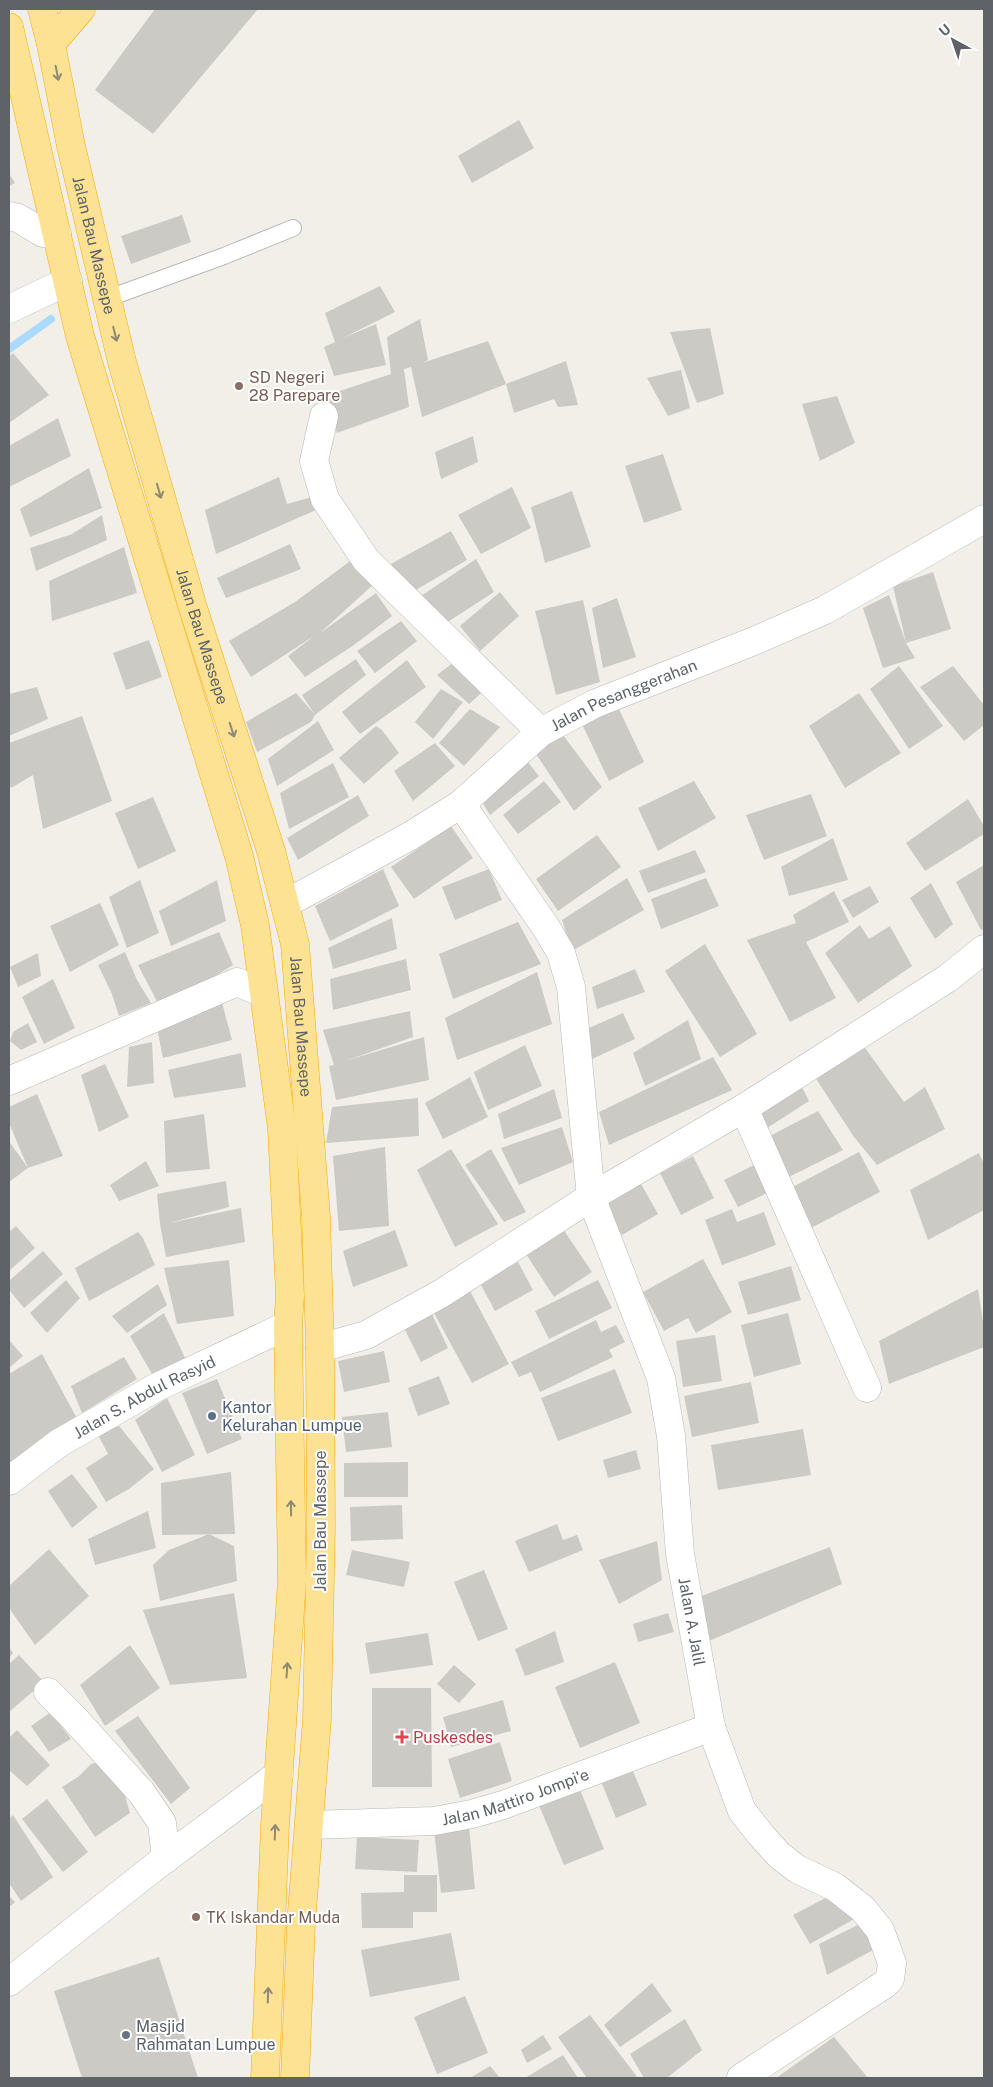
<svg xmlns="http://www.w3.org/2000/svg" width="993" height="2087" font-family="'Public Sans',sans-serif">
  <rect width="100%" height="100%" fill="#f1efe8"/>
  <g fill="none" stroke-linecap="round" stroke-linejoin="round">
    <path stroke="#aadaff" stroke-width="8" d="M9 349 51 319"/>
  </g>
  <path fill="#cccac5" d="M155 9H258L153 134 95 90Z
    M519 120 534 148 472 183 458 156Z
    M9 173 15 183 9 186Z
    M182 215 191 242 131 264 121 236Z
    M380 286 395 312 343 338 376 324 386 365 334 376 324 347 335 342 325 313Z
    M420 319 428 360 422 363 488 341 506 384 422 417 411 367 404 369 409 407 337 433 322 397 391 374 387 337Z
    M710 328 724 394 697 403 670 332Z
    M13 353 49 395 9 423V357Z
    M566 361 578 405 558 407 554 399 514 413 506 384Z
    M681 370 690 408 668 416 647 378Z
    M837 396 855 443 820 461 802 404Z
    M58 418 71 456 9 487V446Z
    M473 436 478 462 441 479 435 452Z
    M663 454 682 510 644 523 625 466Z
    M89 468 102 508 30 537 20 509Z
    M279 477 287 504 312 497 316 510 216 554 205 510Z
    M512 487 531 528 481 554 458 515Z
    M572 491 591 547 545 563 531 507Z
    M102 515 107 540 36 571 30 548 72 534Z
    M451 531 467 560 409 594 389 565Z
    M290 544 301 569 226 598 217 578Z
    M124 547 137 593 52 621 49 581Z
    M353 559 375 583 320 633 376 593 392 616 354 645 305 677 288 656 314 636 251 677 229 641 295 602Z
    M476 559 494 592 440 627 418 598Z
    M933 572 951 629 906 643 893 586Z
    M500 592 519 616 480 651 460 626Z
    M889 595 906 643 915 658 883 668 863 608Z
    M617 598 636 657 603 668 592 608Z
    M583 600 600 682 556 695 535 611Z
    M401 621 417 641 375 673 357 651Z
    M149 640 162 677 126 690 113 653Z
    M356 659 366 675 315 715 302 695Z
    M458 659 489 686 469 704 437 675Z
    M407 660 426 687 360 734 342 712Z
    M899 666 943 726 909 749 870 689Z
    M953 666 984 705V725L964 741 920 687Z
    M37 687 48 719 9 736V694Z
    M441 689 463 702 433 739 415 722Z
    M296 693 315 715 311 722 257 752 246 722Z
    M859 693 901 753 845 788 809 726Z
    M618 707 644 762 609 781 582 724Z
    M470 709 500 727 464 766 439 743Z
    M82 716 112 801 43 829 33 775 11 788 9 782V743Z
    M318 721 334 750 277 786 268 759Z
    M376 726 382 730 399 753 364 784 339 758Z
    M563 735 602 787 574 811 534 751Z
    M435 743 455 766 413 801 394 771Z
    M523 756 539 776 490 815 478 795Z
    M333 763 349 797 289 829 280 793Z
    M544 781 561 802 518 834 503 815Z
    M694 781 716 818 658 851 638 808Z
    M811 794 827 836 764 860 746 815Z
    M358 795 369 816 298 860 287 838Z
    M153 797 176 851 138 869 115 813Z
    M968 799 984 826V834L925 871 906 843Z
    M451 826 473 858 414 899 391 867Z
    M597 835 621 867 558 911 536 879Z
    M833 838 848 880 789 896 781 867Z
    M695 850 706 872 648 893 639 871Z
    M984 865V929L981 930 956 882Z
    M383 869 399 906 330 941 315 906Z
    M489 869 502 900 455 920 442 887Z
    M627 878 644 910 572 951 562 920Z
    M706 878 719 906 661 929 651 899Z
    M140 880 159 933 127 948 109 897Z
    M217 880 226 921 171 946 159 911Z
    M931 883 953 924 935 939 910 898Z
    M870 886 879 902 853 918 842 900Z
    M834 891 849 922 806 942 836 998 790 1022 747 940 796 923 793 915Z
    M100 903 119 945 70 972 50 926Z
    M392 918 397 949 333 969 328 948Z
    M518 922 541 964 453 999 439 954Z
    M860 925 869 939 890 926 912 966 858 1003 825 953Z
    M219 932 233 965 161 1009 138 965Z
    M705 944 757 1034 720 1057 665 971Z
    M125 952 137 980 151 1003 119 1016 112 994 98 965Z
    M38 953 41 976 18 987 10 967Z
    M406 959 411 990 333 1010 330 979Z
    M635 969 645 992 597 1009 592 987Z
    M537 972 552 1024 457 1060 445 1018Z
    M53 979 75 1028 44 1044 22 997Z
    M221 999 232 1040 163 1058 157 1028Z
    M410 1011 413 1037 345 1061 424 1037 429 1080 336 1100 329 1066 334 1065 323 1030Z
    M623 1013 635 1039 588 1061 580 1032Z
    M688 1020 701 1059 645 1086 633 1053Z
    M28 1023 37 1042 21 1050 10 1041 13 1032Z
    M152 1042 154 1083 127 1087 129 1047Z
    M525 1045 542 1086 488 1110 474 1072Z
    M863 1045 904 1102 925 1087 945 1129 877 1165 854 1137 811 1071Z
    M241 1053 246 1087 174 1098 168 1070Z
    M713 1057 732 1090 609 1145 599 1112Z
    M105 1064 129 1117 99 1132 81 1075Z
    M470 1077 488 1117 443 1139 425 1103Z
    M799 1081 809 1101 761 1132 752 1111Z
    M554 1089 562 1118 504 1139 498 1114Z
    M37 1094 63 1156 28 1168 9 1123V1107Z
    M418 1098 419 1136 326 1143 332 1107Z
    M818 1111 843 1150 781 1181 766 1138Z
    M204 1114 210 1169 166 1173 164 1121Z
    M562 1127 573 1162 519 1185 501 1148Z
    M9 1141 28 1168 9 1182Z
    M385 1147 389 1226 339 1231 333 1156Z
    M451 1149 498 1224 455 1247 417 1170Z
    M491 1149 526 1212 504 1222 465 1165Z
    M859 1152 880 1192 809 1229 787 1190Z
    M979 1153 984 1164V1210L928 1240 910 1190Z
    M693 1156 714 1198 681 1215 660 1173Z
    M146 1161 159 1186 119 1201 110 1185Z
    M756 1164 769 1192 738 1207 724 1180Z
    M226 1181 229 1207 169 1223 241 1208 245 1242 166 1257 160 1224 157 1194Z
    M641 1184 658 1214 622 1235 605 1205Z
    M732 1209 737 1222 764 1212 776 1245 722 1265 705 1220Z
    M16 1226 35 1248 9 1271V1232Z
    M561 1226 592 1272 554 1297 524 1251Z
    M395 1230 408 1266 353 1287 343 1251Z
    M138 1232 143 1238 155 1265 89 1301 75 1268Z
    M43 1251 63 1274 24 1308 9 1290V1281Z
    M703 1259 732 1312 696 1333 688 1318 664 1331 643 1292Z
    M229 1260 234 1316 177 1324 164 1268Z
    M518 1262 533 1290 495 1311 480 1283Z
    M791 1266 801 1300 748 1315 738 1282Z
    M66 1280 80 1298 47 1333 30 1313Z
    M598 1280 612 1308 549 1339 535 1311Z
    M158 1284 167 1305 127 1333 112 1316Z
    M978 1289 984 1328V1347L889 1384 879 1341Z
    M470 1291 509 1364 472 1383 433 1311Z
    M430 1310 448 1348 421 1362 402 1324Z
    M164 1313 186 1360 152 1374 130 1336Z
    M788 1313 801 1364 754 1377 741 1325Z
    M596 1320 601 1332 616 1325 625 1342 609 1350 613 1357 540 1392 531 1372 519 1377 511 1362Z
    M715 1335 722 1381 683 1387 676 1341Z
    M9 1340 23 1356 9 1368Z
    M384 1351 390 1382 344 1392 338 1361Z
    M42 1354 80 1424 42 1444 9 1464V1374Z
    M124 1357 137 1379 82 1413 71 1386Z
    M615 1369 632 1413 558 1441 541 1398Z
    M439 1376 450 1404 418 1416 408 1388Z
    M217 1379 242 1439 207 1454 182 1393Z
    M751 1382 759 1423 692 1437 684 1396Z
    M167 1398 195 1455 162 1472 135 1420Z
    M388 1412 392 1447 346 1452 342 1417Z
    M119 1426 154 1469 129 1489 106 1502 86 1468 108 1454 97 1433Z
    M803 1429 811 1475 718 1490 711 1445Z
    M636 1450 641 1469 608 1478 603 1460Z
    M408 1462V1497H344V1463Z
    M231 1472 235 1534 162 1535 161 1483Z
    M72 1474 98 1507 72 1528 48 1491Z
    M402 1505 403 1539 351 1541 350 1507Z
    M148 1511 156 1548 95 1565 88 1539Z
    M557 1524 563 1540 577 1535 583 1550 529 1572 515 1541Z
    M209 1534 234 1546 237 1581 160 1601 153 1565 169 1550Z
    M657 1541 662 1580 619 1604 599 1560Z
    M830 1547 842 1584 709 1641 699 1597Z
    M49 1549 89 1596 35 1645 9 1608V1586Z
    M352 1550 410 1562 404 1587 346 1575Z
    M484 1570 508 1629 478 1641 454 1582Z
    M234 1593 247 1678 170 1685 143 1610Z
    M668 1613 674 1632 638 1642 633 1624Z
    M555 1631 564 1662 525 1676 515 1649Z
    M428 1633 433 1665 370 1674 365 1643Z
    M130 1645 160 1688 105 1726 80 1685Z
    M9 1647 13 1653 9 1658Z
    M19 1655 44 1682 9 1712V1664Z
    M615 1662 640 1723 580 1748 555 1687Z
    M454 1665 476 1684 459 1703 437 1684Z
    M372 1688H431L432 1787H372Z
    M503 1700 511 1731 451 1747 443 1717Z
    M51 1712 71 1739 49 1752 31 1726Z
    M138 1716 190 1788 171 1804 115 1731Z
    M17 1730 50 1765 27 1786 9 1770V1738Z
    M500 1742 512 1781 460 1798 448 1759Z
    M105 1761 121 1782 130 1813 95 1837 62 1787 78 1777 91 1764Z
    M631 1766 647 1805 616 1818 600 1779Z
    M579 1787 604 1849 564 1865 538 1803Z
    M47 1799 88 1852 63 1872 22 1819Z
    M13 1815 53 1877 21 1901 9 1883V1819Z
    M469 1826 475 1889 441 1893 434 1830Z
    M357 1837 419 1840 417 1872 355 1869Z
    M404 1875H437V1912H413V1928H362L361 1893 404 1892Z
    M835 1893 856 1918 810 1944 793 1915Z
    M9 1896 15 1902 9 1907Z
    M862 1923 875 1949 827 1975 819 1944Z
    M451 1933 460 1980 370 1997 361 1950Z
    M159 1957 198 2078H82L54 1991Z
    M652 1983 672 2011 620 2047 604 2025Z
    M465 1996 488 2053 437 2074 414 2017Z
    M590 2015 638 2078H587L558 2037Z
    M685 2019 702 2050 667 2078H644L630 2054Z
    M543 2035 552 2049 527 2063 521 2050Z
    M834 2037 868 2078H776Z
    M563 2055 578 2078H525Z
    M490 2066 500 2078H470Z"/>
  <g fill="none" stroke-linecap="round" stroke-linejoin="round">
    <g stroke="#b5b8bc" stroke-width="18">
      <path id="lane" d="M106 299 224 256 293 228"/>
    </g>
    <g stroke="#b5b8bc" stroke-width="29">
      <g id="street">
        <path d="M9 216 18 218 43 233 57 234"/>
        <path d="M9 309 68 281"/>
        <path d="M324 416 314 461 325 499 366 560 541 732"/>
        <path id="s1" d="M461 804 547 929 561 953 571 987 591 1197 661 1378 671 1436 680 1554 711 1727 742 1811 761 1835 779 1855 797 1869 835 1887 863 1909 880 1930 892 1963 890 1979 885 1984 741 2078"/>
        <path id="s2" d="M285 904 410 836 461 804 541 732 594 704 754 641 825 610 984 519"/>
        <path d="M9 1081 237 982 263 993"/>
        <path d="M744 1108 867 1388"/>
        <path d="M320 1348 366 1335 442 1293 591 1197 744 1108 948 978 984 949"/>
        <path id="s3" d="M9 1481 59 1443 155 1388 288 1325"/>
        <path d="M48 1692 73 1717 141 1792 162 1823 166 1859"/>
        <path id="s4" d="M310 1825 434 1821 472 1814 503 1805 711 1727"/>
        <path d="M9 1982 157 1865 279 1774"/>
      </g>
    </g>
    <g stroke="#f9ab00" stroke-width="29">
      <g id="highway">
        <path id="s5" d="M42 9 51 44 71 146 122 362 193 608 271 851 295 944 316 1217 320 1348 321 1528 317 1719 301 1924 295 2078"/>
        <path d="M9 27 80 336 239 856 255 925 282 1129 290 1295 288 1325 292 1581 275 1825 265 2078"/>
        <path d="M51 44 81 9"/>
      </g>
    </g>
    <use href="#lane" stroke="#fff" stroke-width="16"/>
    <use href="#street" stroke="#fff" stroke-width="28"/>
    <use href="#highway" stroke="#fde293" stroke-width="28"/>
  </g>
  <defs><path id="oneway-shaft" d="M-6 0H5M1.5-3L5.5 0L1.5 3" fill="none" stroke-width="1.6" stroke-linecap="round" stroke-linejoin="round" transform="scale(1.25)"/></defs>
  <g stroke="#8e8975">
    <use href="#oneway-shaft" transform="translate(57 73) rotate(79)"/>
    <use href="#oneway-shaft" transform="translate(115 334) rotate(76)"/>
    <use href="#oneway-shaft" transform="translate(159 491) rotate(74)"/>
    <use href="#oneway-shaft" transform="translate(232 730) rotate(72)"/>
    <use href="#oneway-shaft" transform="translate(291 1508) rotate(-91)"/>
    <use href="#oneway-shaft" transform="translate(287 1670) rotate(-86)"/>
    <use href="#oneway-shaft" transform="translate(275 1832) rotate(-88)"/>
    <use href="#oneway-shaft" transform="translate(268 1995) rotate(-88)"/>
  </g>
  <g fill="#8d6e63" stroke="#fff" stroke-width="2">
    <circle cx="239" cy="386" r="5"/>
    <circle cx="196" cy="1917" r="5"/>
  </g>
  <circle fill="#5c6f8a" stroke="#fff" stroke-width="2" cx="212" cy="1416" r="5"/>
  <path fill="#e0444e" stroke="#fff" stroke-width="2" d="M399.5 1729.5h5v5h5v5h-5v5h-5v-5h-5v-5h5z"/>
  <circle fill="#6b7280" stroke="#fff" stroke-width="2" cx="126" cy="2035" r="5"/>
  <g text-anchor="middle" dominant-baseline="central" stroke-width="4" stroke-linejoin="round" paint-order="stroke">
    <g font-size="16" fill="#5f6368" stroke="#fff">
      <text stroke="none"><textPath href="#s5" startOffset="242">Jalan Bau Massepe</textPath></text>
      <text stroke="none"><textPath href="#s5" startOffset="648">Jalan Bau Massepe</textPath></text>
      <text stroke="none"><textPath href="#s2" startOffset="401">Jalan Pesanggerahan</textPath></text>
      <text stroke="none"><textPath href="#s5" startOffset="1052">Jalan Bau Massepe</textPath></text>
      <text stroke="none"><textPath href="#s3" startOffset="160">Jalan S. Abdul Rasyid</textPath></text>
      <text transform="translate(320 1521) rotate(-90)">Jalan Bau Massepe</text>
      <text stroke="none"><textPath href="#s1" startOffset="866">Jalan A. Jalil</textPath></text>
      <text stroke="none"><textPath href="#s4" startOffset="209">Jalan Mattiro Jompi'e</textPath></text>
    </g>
    <g font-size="16" fill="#785e54" stroke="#fff" text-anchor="start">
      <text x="249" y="377">SD Negeri<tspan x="249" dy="18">28 Parepare</tspan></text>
      <text x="206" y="1917">TK Iskandar Muda</text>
    </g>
    <g font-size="16" fill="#4e5e75" stroke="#fff" text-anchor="start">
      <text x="222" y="1407">Kantor<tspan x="222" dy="18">Kelurahan Lumpue</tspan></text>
    </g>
    <g font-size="16" fill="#be3a42" stroke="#fff" text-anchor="start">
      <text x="413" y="1737">Puskesdes</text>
    </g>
    <g font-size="16" fill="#5b616d" stroke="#fff" text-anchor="start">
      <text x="136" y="2026">Masjid<tspan x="136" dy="18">Rahmatan Lumpue</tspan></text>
    </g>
  </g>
  <rect width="993" height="2087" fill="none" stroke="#5f6368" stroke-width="20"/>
  <g transform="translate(953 40) rotate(320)" stroke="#ffffff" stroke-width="4" paint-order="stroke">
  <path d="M0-4L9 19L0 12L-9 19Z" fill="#5f6368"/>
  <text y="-8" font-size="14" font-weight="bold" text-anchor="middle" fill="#5f6368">U</text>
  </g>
</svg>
